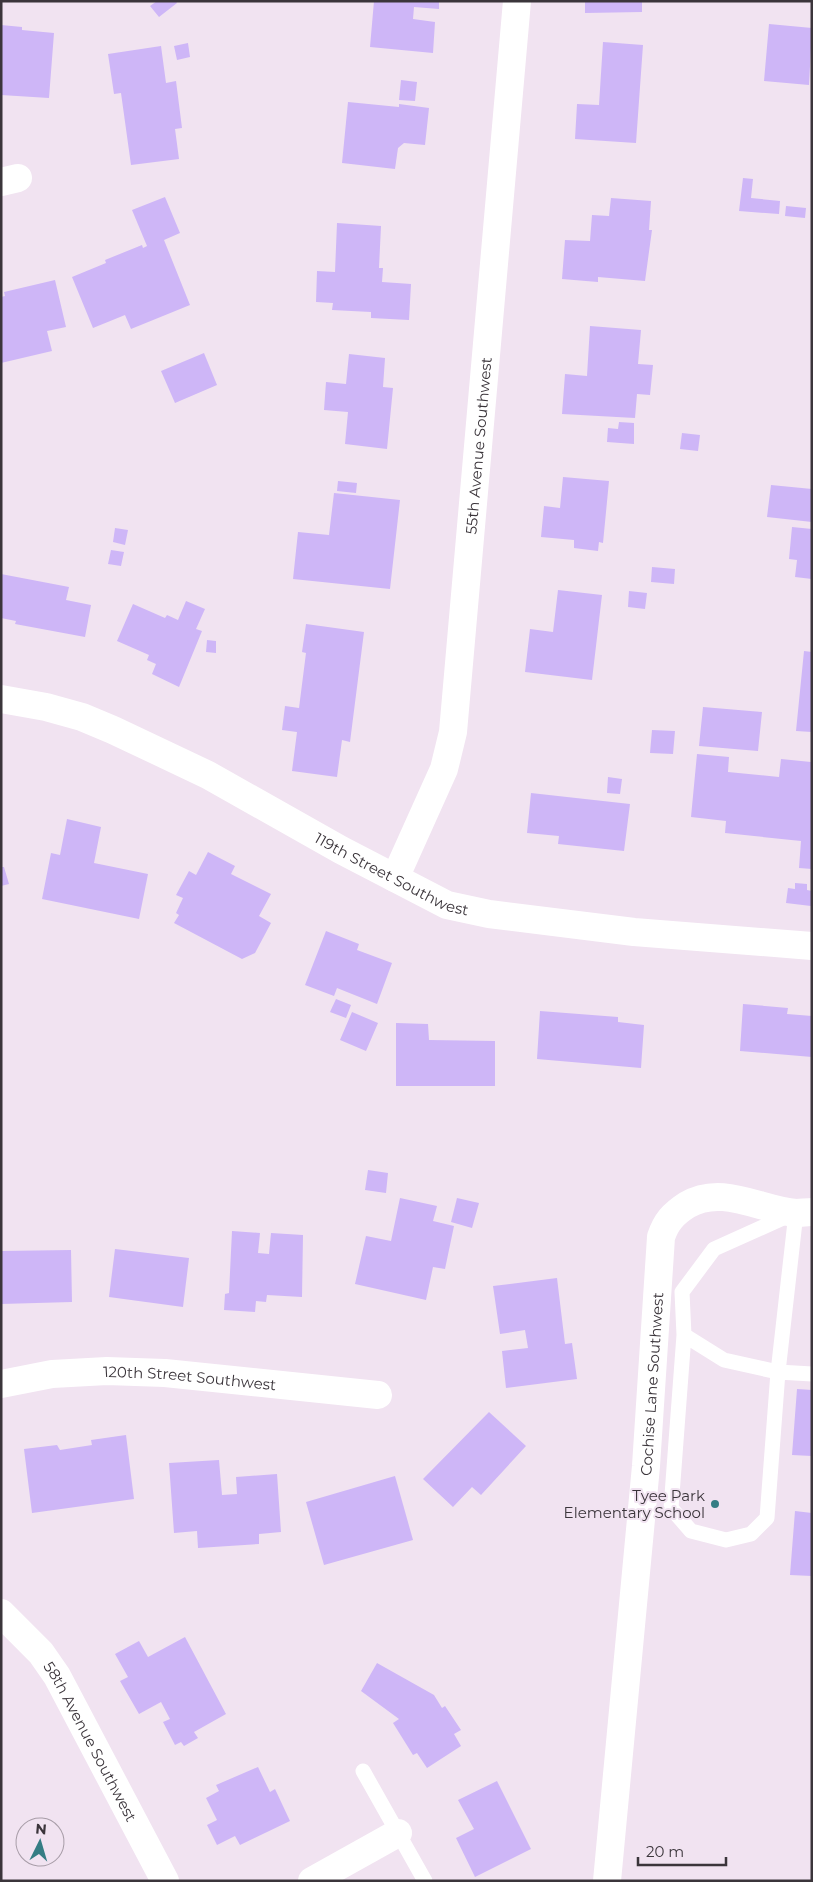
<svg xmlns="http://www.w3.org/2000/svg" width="813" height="1882" font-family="Montserrat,sans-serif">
  <rect width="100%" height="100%" fill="#f1e3f1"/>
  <path fill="#ceb6f7" d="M157 1H176L177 3 159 17 150 6Z
    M374 1H439V9L414 7 413 19 435 22 433 53 370 47Z
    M585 1H642V12L585 13Z
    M769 24 812 28 809 85 764 81Z
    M1 25 22 27V30L54 33 49 98 1 95Z
    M603 42 643 45 636 143 575 139 577 104 599 105Z
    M188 43 190 57 177 60 174 46Z
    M161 46 166 83 176 81 182 128 175 129 179 159 131 165 121 93 114 94 108 54Z
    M401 80 417 82 415 101 399 100Z
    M348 102 399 107V104L429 108 425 145 404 143 398 148 395 169 342 163Z
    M743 178 753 179 751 198 780 201 779 214 739 211Z
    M165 197 180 233 164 240 190 305 131 329 125 315 93 328 72 277 106 263 105 260 142 245 143 248 147 246 132 210Z
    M611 198 651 201 649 230H652L645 281 598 277V282L562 279 565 240 590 241 592 215 609 216Z
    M786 206 806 208 805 218 785 216Z
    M337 223 381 226 379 268H383L382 282 411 284 409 320 371 318V312L332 310 333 303 316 302 317 271 335 272Z
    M55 280 66 327 47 331 52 351 1 363V297L5 296 4 292Z
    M590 326 641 330 638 364 653 365 650 395 637 394 635 418 562 414 565 374 587 376Z
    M204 353 217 385 175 403 161 371Z
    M349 354 385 358 383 387 393 388 387 449 345 444 348 412 324 410 326 382 346 384Z
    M619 422 634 423V444L607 442 608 428 618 429Z
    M682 433 700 435 698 451 680 449Z
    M563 477 609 481 603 543 599 542 598 551 574 548V540L541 537 544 506 560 508Z
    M338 481 357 483 356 493 337 491Z
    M771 485 812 489V522L767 517Z
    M334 493 400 500 390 589 293 579 298 532 329 535Z
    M792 527 812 529V579L795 577 797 560 789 559Z
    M115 528 128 530 125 545 113 542Z
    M111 550 124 552 121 566 108 564Z
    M652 567 675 569 674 584 651 582Z
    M1 574 69 587 66 600 91 605 85 637 15 624 16 621 1 618Z
    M558 590 602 595 592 680 525 672 530 629 553 632Z
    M629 591 647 593 645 609 628 607Z
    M186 601 205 609 196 629 202 631 179 687 152 674 156 664 147 660 149 655 117 641 133 604 165 618 167 615 178 620Z
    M306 624 364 632 350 742 342 740 337 777 292 771 297 732 282 730 285 706 299 708 306 653 302 652Z
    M207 640 216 641V653L206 652Z
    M804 651 812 652V732L796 731Z
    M703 707 762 712 758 751 699 746Z
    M652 730 675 731 673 754 650 753Z
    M697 754 729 757 728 772 779 777 781 759 811 762 812 869 799 868 801 841 725 833 726 821 691 817Z
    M608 777 622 779 620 794 607 793Z
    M531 793 630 804 624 851 558 844 559 836 527 833Z
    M67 819 101 827 94 863 148 874 139 919 42 899 51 853 60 855Z
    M208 852 235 866 231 874 271 894 259 916 271 923 255 953 242 959 174 923 179 915 176 913 183 898 176 895 189 871 196 875Z
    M1 867H4L9 884 1 886Z
    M795 883 807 884V890L812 891 811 906 786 903 788 888 795 889Z
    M326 931 359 944 357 950 392 963 377 1004 337 988 334 996 305 985Z
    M336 999 351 1005 346 1018 330 1012Z
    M743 1004 788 1008 787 1014 812 1016V1057L740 1051Z
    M540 1011 618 1017V1022L644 1025 641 1068 537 1059Z
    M352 1012 378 1023 366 1051 340 1040Z
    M396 1023 428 1024 429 1040 495 1041V1086H396Z
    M368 1170 388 1173 386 1193 365 1190Z
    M400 1198 437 1206 433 1221 454 1226 445 1269 433 1267 426 1300 355 1284 366 1236 391 1241Z
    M457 1198 479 1203 472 1228 451 1222Z
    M232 1231 260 1233 258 1253 269 1254 271 1233 303 1235 302 1297 267 1295 266 1302 256 1301 255 1312 224 1310 225 1294 229 1293Z
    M115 1249 189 1258 183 1307 109 1297Z
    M71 1250 72 1302 1 1304V1251Z
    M557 1278 565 1344 572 1343 577 1379 506 1388 502 1351 528 1348 525 1330 500 1334 493 1286Z
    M797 1389 812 1390V1456L792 1455Z
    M489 1412 526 1446 481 1495 472 1487 453 1507 423 1479Z
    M126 1435 134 1499 32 1513 24 1449 57 1445 60 1450 92 1445 91 1440Z
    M219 1460 222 1495 237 1494 236 1477 277 1474 281 1532 259 1534V1544L198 1548 197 1531 174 1533 169 1463Z
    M395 1476 413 1540 324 1565 306 1502Z
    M795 1511 812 1513V1576L790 1575Z
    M185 1637 226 1714 194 1732 198 1738 184 1746 181 1742 175 1745 163 1722 170 1719 161 1702 139 1714 120 1681 128 1677 115 1654 139 1641 148 1657Z
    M377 1663 434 1695 442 1708 445 1706 461 1730 454 1734 461 1746 427 1768 417 1753 413 1755 393 1723 399 1719 361 1691Z
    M258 1767 270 1792 275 1789 290 1821 240 1845 235 1836 217 1845 207 1825 217 1820 206 1798 219 1791 216 1785Z
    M497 1781 531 1849 475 1877 456 1838 474 1829 458 1800Z"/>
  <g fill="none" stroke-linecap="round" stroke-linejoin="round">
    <path stroke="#fff" stroke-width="15" d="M792 1214 714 1249 682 1292 684 1335 671 1508 691 1531 726 1540 751 1534 767 1518 778 1372 812 1374
      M684 1335 724 1360 778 1372 796 1213
      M363 1771 425 1881"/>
    <g stroke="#fff" stroke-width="28">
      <path d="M1 182 18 178"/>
      <path id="s1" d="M1 699 46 707 82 717 113 730 208 775 341 850 447 905 489 914 634 932 812 946"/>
      <path id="s2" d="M395 878 444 769 453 732 517 1"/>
      <path id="s3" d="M1 1384 52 1374 107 1371 165 1373 378 1395"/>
      <path id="s4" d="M1 1613 41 1653 57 1676 165 1881"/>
      <path d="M312 1881 398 1833"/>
      <path id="s5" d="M607 1881 646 1466 661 1237C666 1222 673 1214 687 1205 722 1184 760 1210 796 1213 801 1213 807 1212 812 1212"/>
    </g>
  </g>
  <circle fill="#357d84" stroke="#f1e3f1" stroke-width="2" cx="715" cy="1504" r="5"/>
  <g text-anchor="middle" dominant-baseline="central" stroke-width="4" stroke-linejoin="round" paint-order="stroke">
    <g font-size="15" fill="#3b353b" stroke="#f1e3f1">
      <text stroke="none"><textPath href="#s2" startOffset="445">55th Avenue Southwest</textPath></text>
      <text stroke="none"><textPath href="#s1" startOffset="431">119th Street Southwest</textPath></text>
      <text stroke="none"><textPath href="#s3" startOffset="190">120th Street Southwest</textPath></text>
      <text stroke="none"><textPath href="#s5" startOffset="499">Cochise Lane Southwest</textPath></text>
      <text stroke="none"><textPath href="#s4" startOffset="158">58th Avenue Southwest</textPath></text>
    </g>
    <g font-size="15" fill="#3b353b" stroke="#f1e3f1" text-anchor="end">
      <text x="705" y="1495">Tyee Park<tspan x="705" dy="17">Elementary School</tspan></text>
    </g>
  </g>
  <rect width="813" height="1882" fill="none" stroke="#3b353b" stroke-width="5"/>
  <g transform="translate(40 1842) rotate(5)"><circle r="24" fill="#f1e3f1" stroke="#a89da8"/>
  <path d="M0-4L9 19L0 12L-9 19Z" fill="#357d84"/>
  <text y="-8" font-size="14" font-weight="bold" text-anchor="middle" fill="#3b353b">N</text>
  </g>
  <path d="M638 1857v8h88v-8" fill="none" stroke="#3b353b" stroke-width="2.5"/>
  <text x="646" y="1857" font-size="15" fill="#3b353b" stroke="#f1e3f1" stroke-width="4" paint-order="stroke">20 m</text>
</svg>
